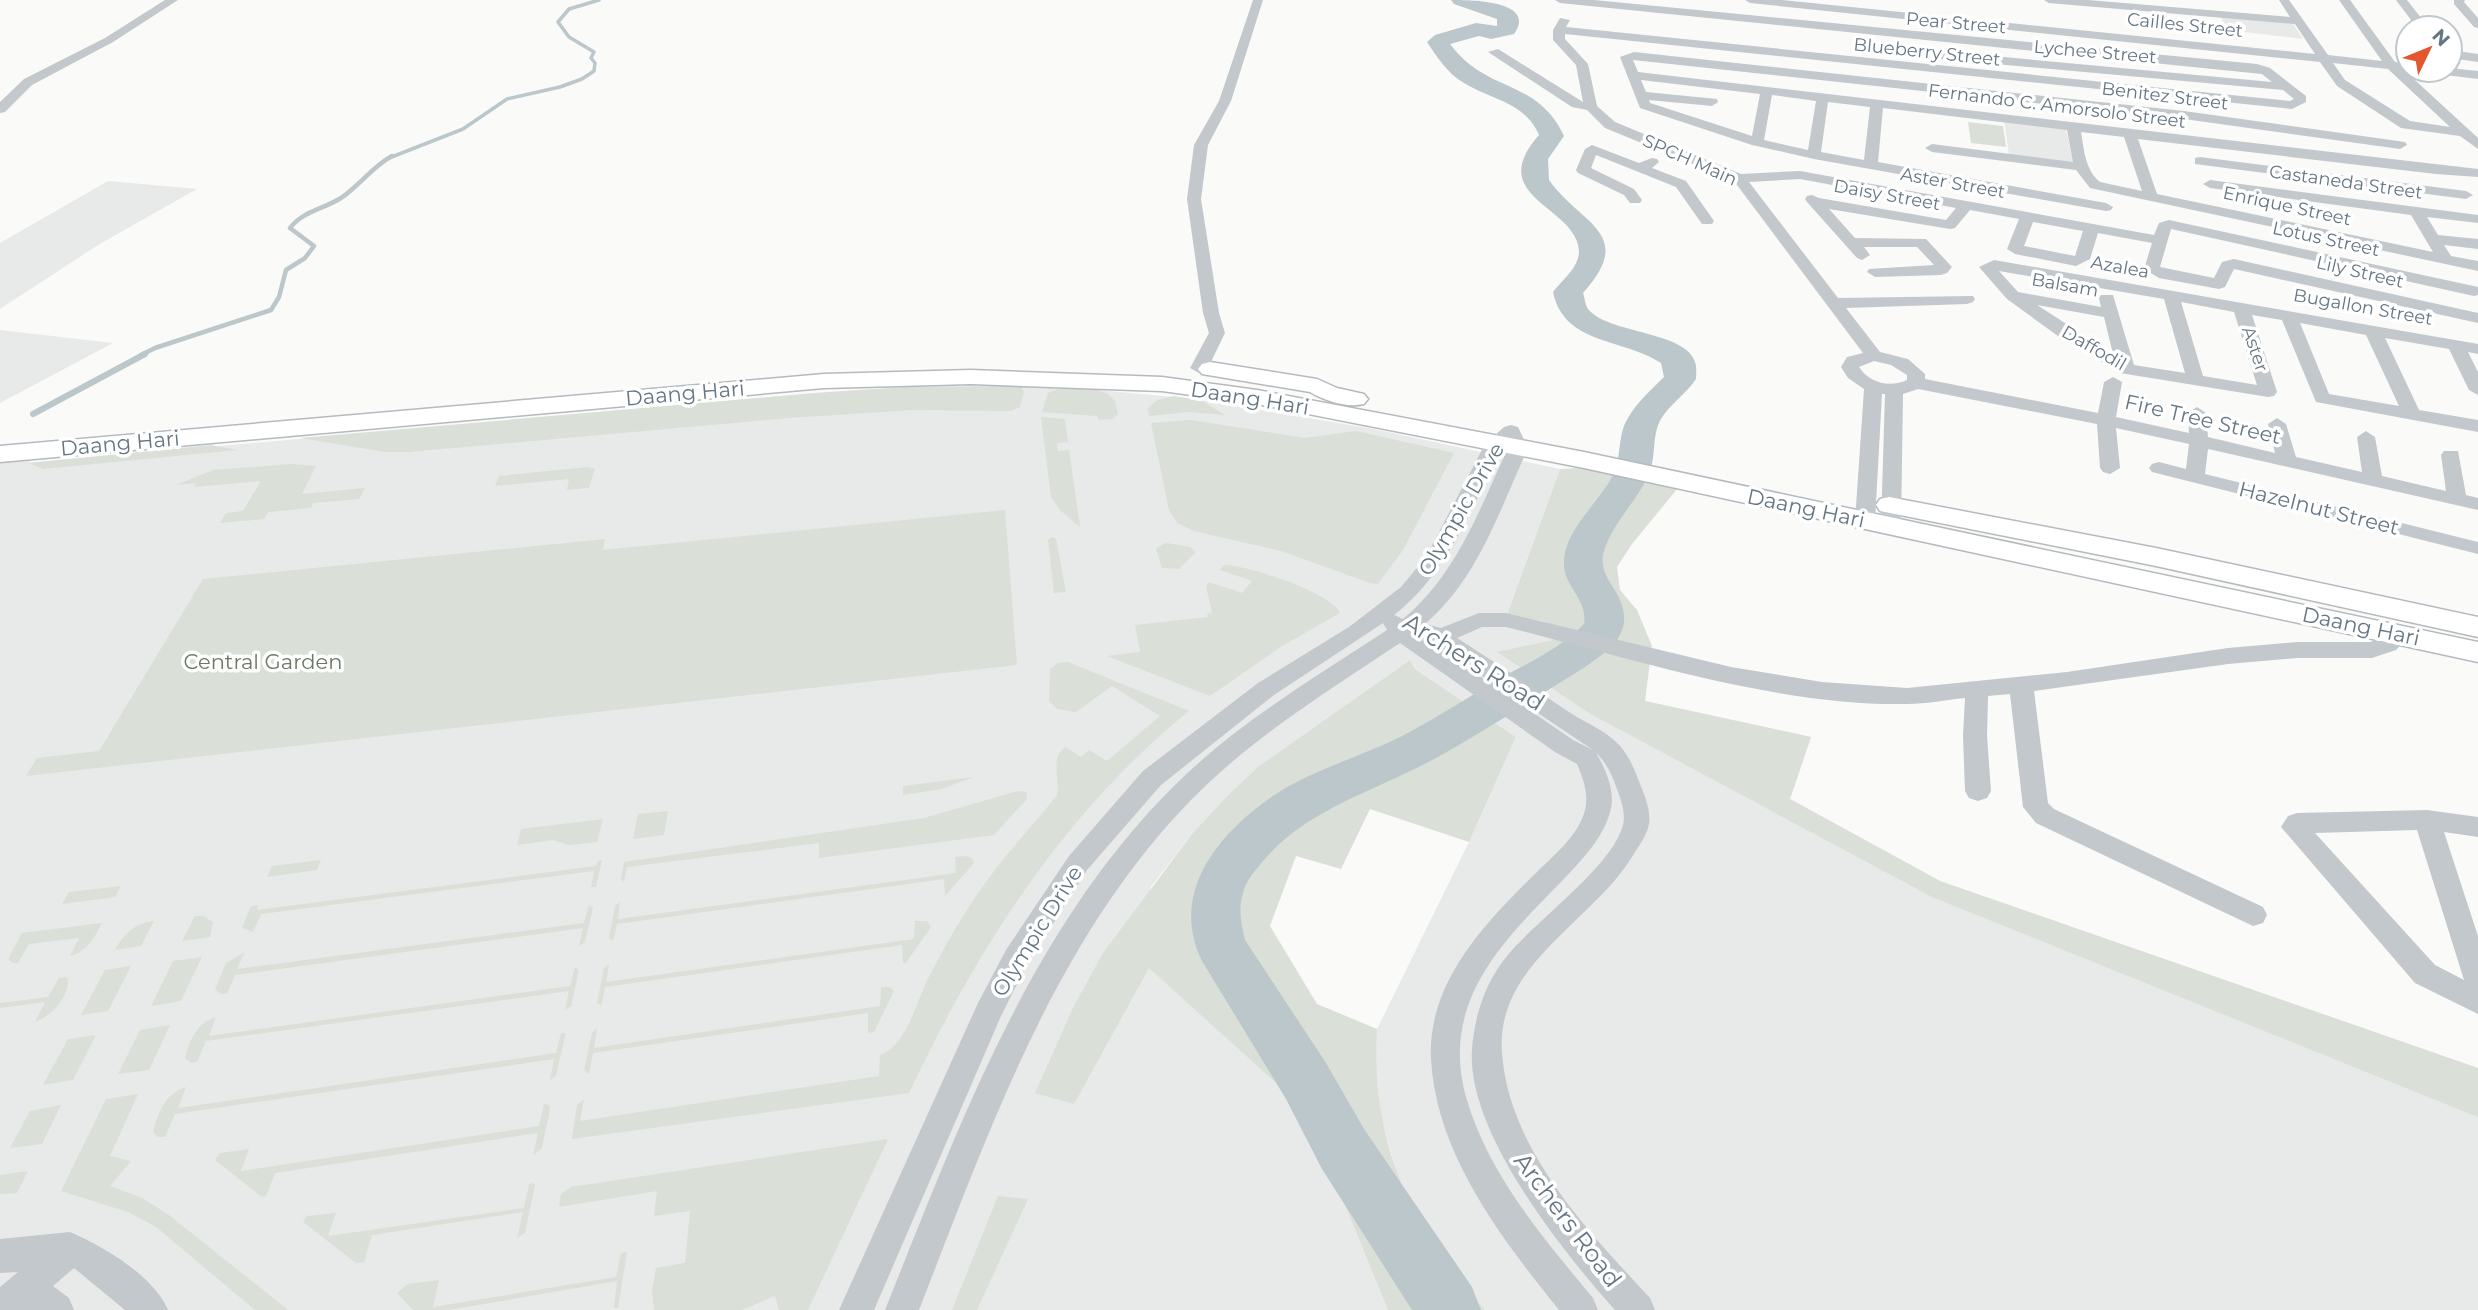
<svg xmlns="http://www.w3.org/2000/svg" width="2478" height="1310" font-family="Montserrat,sans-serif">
  <rect width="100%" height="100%" fill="#fafaf8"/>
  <path fill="#e8e9e9" d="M2219 15 2292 22 2303 39 2229 30Z
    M2004 118 2065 126 2074 164 2009 156Z
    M108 181 197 189 98 245 0 309V243Z
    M0 330 113 343 0 403Z
    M995 386 1097 390 1196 399 1374 429 1560 469 1507 613 1542 621 1561 630 1558 640 1498 652 1557 692 1646 687 1645 701 1811 737 1790 799 1940 881 2478 1068V1310H1485L1453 1274 1431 1242 1398 1177 1380 1114 1375 1056 1377 1029 1469 842 1516 737 1415 669 1410 660 1259 766 1228 795 1192 834 1150 888 1149 967 1277 1084 1328 1164 1388 1310H0V462L32 459 29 463 815 393 907 387Z"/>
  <path fill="#dadfd7" d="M1968 122 2003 126 2006 147 1971 143Z
    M1011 386 1021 387 1024 392 1020 407 1011 411 913 410 789 418 409 452H386L300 438 815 393 907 387Z
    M1058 389 1097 390 1108 394 1115 401 1118 415 1114 416 1115 419 1099 420 1097 416 1042 412 1048 393Z
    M1174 396 1202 401 1225 415 1189 412 1149 416 1148 408 1157 400Z
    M1041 417 1065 419 1068 442 1057 443 1058 451 1069 450 1080 527 1060 510 1051 497Z
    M1191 420 1305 438 1356 431 1454 453 1403 550 1378 584 1370 583 1281 551 1194 531 1177 523 1169 510 1151 423Z
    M211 445 237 450 43 469 28 463Z
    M292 464 316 466 302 494 365 488 359 499 313 503 311 508 268 512 264 519 220 523 226 513 243 511 261 481 194 487 196 483 176 485 213 470Z
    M588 467 595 469 589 488 567 490 569 479 495 486 499 476Z
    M1581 468 1678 488 1632 544 1617 567 1620 590 1637 610 1652 646 1645 701 1811 737 1790 799 1940 881 2478 1068V1117L1932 897 1589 713 1497 652 1558 639 1561 629 1542 621 1507 614 1560 469Z
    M1005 510 1017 665 26 776 37 758 99 751 203 579 605 539 603 550Z
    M1052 537 1056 539 1066 592 1054 593 1048 540Z
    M1166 543 1190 547 1196 552 1179 569 1162 568 1156 548Z
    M1224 565C1247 565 1332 593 1340 613L1282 646 1210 696 1107 656 1140 652 1135 625 1208 617 1207 614 1212 613 1206 586 1209 582 1242 593 1252 581 1220 570Z
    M1410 660 1415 669 1516 737 1469 842 1370 809 1341 869 1296 856 1270 926 1317 1004 1377 1029C1370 1142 1411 1228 1485 1310H1388L1328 1164 1277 1084 1149 968 1074 1104 1035 1093 1073 1008 1103 953 1192 834 1228 795 1259 766Z
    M1068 662 1189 711C1064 812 977 949 909 1093L572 1139 577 1105 584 1099 580 1121 879 1076 880 1055C908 1045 916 1000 930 975 949 938 972 899 998 866 1017 842 1038 819 1057 795 1061 778 1049 760 1065 747L1081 757 1089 750 1107 761 1160 716 1112 686 1076 712 1057 709 1049 701 1050 669 1058 663Z
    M974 777 941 789 903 795V786Z
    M1018 791 1026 792 1027 799 994 835 819 858V843L627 867 624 882 621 879 624 862 924 818Z
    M668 811 664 835 633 839 638 814Z
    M603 819 597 842 569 845 553 840 517 845 521 829Z
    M967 856 972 858 974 863 945 896 944 879 617 924 613 941 609 938 615 906 620 902 618 919 956 873 955 857Z
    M321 860 317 870 267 877 272 866Z
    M602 860 596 887H591L594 871 261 914 253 932 242 928 251 906 258 905 257 910 596 866 598 861Z
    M121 886 115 897 62 904 69 892Z
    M589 905 593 908 585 942 579 946 583 928 235 975 227 994H221L215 990 226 963 245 952 237 969 584 923Z
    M195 916H203L213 922 210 937 182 941Z
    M154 921 141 946 115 950C124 933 135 923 154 921Z
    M915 921H927L931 927 906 963H903L902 945 605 987 601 1006 597 1003 604 968 609 964 606 982 914 939Z
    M102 923C94 938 88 951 70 956L79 938 29 944 18 963H13L8 959 22 933Z
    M202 957 181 1001 151 1006 173 961Z
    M131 966 108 1011 81 1015 105 970Z
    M575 967 579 970 571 1006 565 1010 569 991 206 1041 197 1062 191 1063 185 1058C190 1039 197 1023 216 1017L209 1036 570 986Z
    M65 977 68 979C69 997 52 1016 35 1022L45 1002 0 1008V1003L48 997 59 978Z
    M881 987H890L894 991 874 1032 868 1033V1013L593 1053 589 1074 584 1070 592 1033 597 1028 594 1048 880 1006Z
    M170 1025 149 1070 118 1074 140 1030Z
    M561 1033H565V1036L556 1076 550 1080 554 1059 175 1114 165 1137H158L153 1132C158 1112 166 1093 186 1087L178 1108 556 1053Z
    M96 1035 73 1080 43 1085 68 1039Z
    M138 1094 110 1156 131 1161 110 1186 142 1198 169 1215 288 1310H255L156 1227 128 1212 61 1191 106 1099Z
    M544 1104 549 1105 550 1109 542 1148 533 1155 538 1133 275 1173 266 1196 262 1197 215 1160 220 1153 249 1149 241 1171 539 1126Z
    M61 1105 42 1144 10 1148 30 1111Z
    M888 1139 808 1310H779L775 1296 742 1310H654L652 1291 656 1268 685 1263 690 1211 654 1216 657 1191 559 1207 561 1194 571 1187Z
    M28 1171 17 1193 0 1194V1175Z
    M533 1183 535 1185 525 1233 517 1238 523 1212 372 1235 364 1262 356 1263 303 1222 307 1216 336 1213 328 1236 524 1208 529 1184Z
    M998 1196 1028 1199 977 1310H952Z
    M627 1252 618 1308H614L617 1281 449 1310H413L397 1293 408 1284 439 1280 433 1307 616 1277 621 1253Z"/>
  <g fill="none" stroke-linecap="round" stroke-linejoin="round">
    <path stroke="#bbc7cb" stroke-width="3.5" d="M389 158 463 129 507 99 560 87 582 79 594 71 595 63 591 58 594 52 569 37 558 22 569 9 599 0"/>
    <path stroke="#bbc7cb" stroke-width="4.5" d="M141 355 155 348 271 310 279 297 286 270 305 258 314 246 290 228C303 211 324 209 341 198 360 185 372 167 392 156"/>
    <path stroke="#bbc7cb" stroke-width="6" d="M33 414 145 354"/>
    <path fill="#bbc7cb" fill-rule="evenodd" d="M1451 0C1469 0 1538 0 1514 34L1491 39 1479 36 1450 44C1487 94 1537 78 1564 136L1548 159 1549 180C1581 225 1637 233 1583 293 1585 298 1585 305 1588 309 1608 334 1686 331 1695 362 1697 367 1696 374 1696 379 1686 394 1670 404 1661 419 1651 436 1657 458 1648 476 1636 503 1610 525 1603 555 1601 569 1607 578 1614 589 1639 629 1614 647 1582 669 1533 699 1485 731 1436 758 1376 791 1308 808 1263 861 1255 871 1246 880 1243 893 1238 909 1241 924 1245 940L1326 1063 1364 1129 1472 1287 1481 1310H1412L1322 1169 1286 1099 1202 961C1168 892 1220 831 1276 794 1312 770 1363 756 1402 736 1435 719 1467 698 1499 679 1528 663 1561 648 1584 624 1588 599 1564 587 1564 564 1563 531 1599 503 1613 475 1622 457 1617 435 1628 418 1637 402 1651 390 1664 377L1661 363C1623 338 1564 345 1553 292 1562 280 1579 268 1579 251 1577 206 1483 198 1539 135 1525 102 1492 100 1464 83 1448 74 1437 57 1427 42L1435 35 1476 23 1497 26V19L1454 4Z"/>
    <g stroke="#b5babe" stroke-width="3">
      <path id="major" d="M1210 362 1317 379 1337 388 1364 394 1368 399 1364 404C1347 408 1325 401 1310 392L1202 374 1198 369 1202 364Z
        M971 370 1162 377 1257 390 1584 452 2478 642V662L1584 468 1257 404 1162 391 971 384 824 388 0 462V446L824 374Z
        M1889 497 2156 548 2478 617V637L2156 566 1880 511 1876 505 1880 499Z"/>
    </g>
    <path fill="#c3c8cc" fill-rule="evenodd" d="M165 0H178L113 42 32 85 5 112 0 113V102L24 79 105 38Z
      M1253 0H1263L1231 101 1208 145 1201 199 1219 313 1225 333 1208 368 1199 373 1190 368 1209 333 1203 313 1187 199 1194 145 1219 101Z
      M1555 0H1594L2257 64 2270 68 2306 96V102L2292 109 1565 34V39L1588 64 1597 106 1615 122 1741 174 1800 171 2154 235 2159 223 2169 220 2478 287V295L2474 296 2171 229 2160 267 2214 278 2222 262 2234 259 2478 313V323L2234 269 2225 287 2219 289 2159 278 2144 269 2152 243 2098 233 2090 259 2076 266 2015 254 2007 249 2019 219 1970 210 1955 228 1950 229 1829 209 1855 238 1926 239 1952 267 1947 273 1941 275 1875 277 1867 272 1869 269 1934 265 1917 247H1864L1870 255 1862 260 1857 258 1807 202 1805 199 1807 196 1812 195 1819 198 1946 220 1956 208 1800 179 1749 182 1838 298 1973 296 1975 299 1973 302 1967 304 1846 308 1880 352 1908 359 1925 374V379L2098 413 2104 382 2113 377 2122 382 2116 417 2189 433 2188 413 2197 407 2206 413 2208 437 2275 453 2268 424 2277 418 2286 424 2296 457 2362 472 2357 437 2366 431 2375 437 2382 476 2446 491 2441 455 2444 451H2458L2466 495 2478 498V510L2208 449 2205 474 2478 542V554L2152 472 2149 468 2152 464 2159 462 2186 469 2189 444 2116 428 2120 468 2110 474 2103 472 2100 468 2097 424 1918 389 1903 394 1901 526 1898 530H1884L1881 526 1885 394H1882L1875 521 1872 525H1858L1855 521 1864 389 1848 378 1841 367 1847 357 1863 353 1734 181 1605 128 1587 110 1572 107 1488 52 1498 49 1583 102 1576 65 1553 40V30L1560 18 1570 20 1566 27 2290 101 2294 99 2283 90 1896 55 1890 51 1896 47 2272 82 2262 74 1560 3ZM2033 222 2083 231 2075 256 2024 246ZM1874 361 1891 365 1907 375V380C1890 388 1869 383 1859 367Z
      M1745 0H1782L2315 54 2295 24 2049 3 2044 0H2088L2290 17 2279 0H2289L2328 55 2382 61 2339 0H2350L2395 62 2408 63V70H2411H2404L2478 138V149L2460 136 2401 128 2337 86 2320 62 1750 3ZM2333 63 2388 69 2450 127 2410 121 2345 80Z
      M2396 0H2407L2429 28H2417Z
      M2454 0H2465L2464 2 2478 18V28L2474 27 2454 4Z
      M2450 50 2478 54V62L2450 58Z
      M1634 52 2184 111 2405 142 2407 145 2400 149 2184 119 1633 60 1638 72 2478 169V177L2436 174 2138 139 2157 194 2433 252 2411 215 2210 188 2203 184 2210 180 2478 215V223L2427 217 2438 235 2478 239V249L2444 245 2451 256 2478 261V271L2090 188 2076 170 1932 152 1925 148 1932 144 2073 162 2067 130 1883 108 1878 162 2106 203 2113 207 2111 210 2106 211 1814 159 1752 145 1640 108 1620 57ZM1641 80 1760 94 1752 136 1650 103 1649 100 1712 106 1718 102 1717 99 1646 92ZM1772 95 1816 101 1808 150 1764 140ZM1828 102 1870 107 1864 160 1821 152ZM2081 132 2124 137 2142 191 2100 182C2085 170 2084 149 2081 132Z
      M2450 68 2478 71V79L2437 74 2431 70Z
      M1592 145 1639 163 1652 158 1657 159 1659 162 1652 168 1686 181 1714 221 1712 224H1702L1676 187 1596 155 1591 168 1634 189 1642 200 1640 203H1630L1624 195 1578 173 1576 170 1585 149Z
      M2200 157 2466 191 2473 195 2466 199 2195 164V158Z
      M1994 260 2478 344V354L2468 352 2478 372V395L2469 390 2449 349 2385 338 2419 410 2478 420V432L2316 402 2282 320 2252 315 2277 392 2274 396 2268 397 2120 373 2058 336 2007 299 1979 267ZM1999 271 2164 299 2185 373 2134 365 2113 295H2101L2099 298 2101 307 2018 292ZM2181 302 2234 312 2257 385 2203 376ZM2037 305 2104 317 2113 354ZM2300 323 2366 335 2399 406 2329 394Z
      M1511 425 1518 427 1528 448C1500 509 1478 579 1425 624L1441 628 1479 613H1506L1731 667 1822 682 1907 688 2067 672 2228 648 2297 642H2371L2400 626 2408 629 2411 634 2396 650 2372 658H2297L2228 664 2034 691 2048 803 2054 809 2263 907 2267 915 2263 923 2253 926 2036 823 2023 807 2010 694 1988 696 1987 736 1991 791 1987 798 1978 801 1969 798 1965 791 1963 736 1965 698C1946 700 1926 704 1907 704 1776 706 1633 659 1506 627H1482L1457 638C1496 663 1534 689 1572 714 1588 724 1608 732 1620 746 1630 757 1635 771 1640 784 1645 796 1651 811 1649 824 1647 836 1638 847 1632 857 1591 923 1495 965 1502 1053 1509 1150 1588 1231 1650 1298L1655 1310H1615C1562 1251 1466 1131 1472 1049 1475 1014 1485 983 1507 956 1535 921 1613 866 1623 825 1626 814 1621 800 1617 789 1612 775 1607 763 1596 753 1605 768 1615 790 1611 808 1605 837 1581 861 1561 882 1501 943 1440 1003 1466 1097 1488 1174 1543 1238 1593 1298L1598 1310H1559C1502 1239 1436 1154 1431 1059 1427 982 1486 922 1537 872 1555 854 1579 835 1585 810 1589 794 1583 778 1577 764L1555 752 1400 643C1328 691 1253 737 1192 799 1055 939 989 1131 919 1310H885C959 1126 1030 929 1174 786 1236 724 1314 678 1387 630L1383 623 1274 695 1161 785 1087 870 1026 966 1001 1016 874 1310H839L978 1003 1006 950 1069 856 1143 771 1258 683 1349 627 1401 587 1426 557 1485 444 1504 427ZM1507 443 1508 448C1479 510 1457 574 1403 619L1394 615C1448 573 1472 507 1502 447ZM1418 630 1421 635 1593 750 1573 740 1415 632Z
      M2427 810 2478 817V837L2444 832 2478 936V1014L2415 983 2281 827 2288 816 2297 813ZM2417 830 2464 980 2435 965 2315 833Z
      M70 1232C103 1246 154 1276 168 1310H125L74 1268 53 1286 69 1298 74 1310H0V1287L18 1272 0 1273V1239Z"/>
    <use href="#major" fill="#fff" fill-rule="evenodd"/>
  </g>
  <g text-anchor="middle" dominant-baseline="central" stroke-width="7" stroke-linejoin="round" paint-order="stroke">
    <g font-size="18" fill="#657683" stroke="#fff">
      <text transform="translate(1956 23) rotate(5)">Pear Street</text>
      <text transform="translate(2185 25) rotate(6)">Cailles Street</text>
      <text transform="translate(1927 52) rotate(6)">Blueberry Street</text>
      <text transform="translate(2095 52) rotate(5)">Lychee Street</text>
      <text transform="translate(2165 96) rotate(7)">Benitez Street</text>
      <text transform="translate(2057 106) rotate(7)">Fernando C. Amorsolo Street</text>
      <text transform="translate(1690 160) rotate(24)">SPCH Main</text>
      <text transform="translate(2346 182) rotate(8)">Castaneda Street</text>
      <text transform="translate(1953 183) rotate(10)">Aster Street</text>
      <text transform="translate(1887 195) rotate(10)">Daisy Street</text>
      <text transform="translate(2287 206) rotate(12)">Enrique Street</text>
      <text transform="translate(2326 239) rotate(12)">Lotus Street</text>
      <text transform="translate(2120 267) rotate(10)">Azalea</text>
      <text transform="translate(2360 272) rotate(13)">Lily Street</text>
      <text transform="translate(2065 285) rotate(10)">Balsam</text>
      <text transform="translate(2363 307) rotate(10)">Bugallon Street</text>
      <text transform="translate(2094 348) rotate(30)">Daffodil</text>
      <text transform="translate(2255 349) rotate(71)">Aster</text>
    </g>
    <g font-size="21" fill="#657683" stroke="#fff">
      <text transform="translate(685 393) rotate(-5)">Daang Hari</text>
      <text transform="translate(1250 398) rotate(9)">Daang Hari</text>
      <text transform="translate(2203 419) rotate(13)">Fire Tree Street</text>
      <text transform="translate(120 443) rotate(-5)">Daang Hari</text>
      <text transform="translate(1806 508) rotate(12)">Daang Hari</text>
      <text transform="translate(2319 508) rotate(14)">Hazelnut Street</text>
      <text transform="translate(1461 509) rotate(-60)">Olympic Drive</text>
      <text transform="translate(2361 626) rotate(12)">Daang Hari</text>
      <text transform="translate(1037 931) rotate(-58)">Olympic Drive</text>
    </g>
    <g font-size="21" fill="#687a64" stroke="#fff">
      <text x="263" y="661">Central Garden</text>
    </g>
    <g font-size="24" fill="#657683" stroke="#fff">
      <text transform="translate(1474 662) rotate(32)">Archers Road</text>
      <text transform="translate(1568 1220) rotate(53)">Archers Road</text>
    </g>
  </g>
  <g transform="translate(2429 49) rotate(47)"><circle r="33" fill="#ffffff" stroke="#c1c8cd" stroke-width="2"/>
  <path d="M0-5L12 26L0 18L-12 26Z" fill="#e4572e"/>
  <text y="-10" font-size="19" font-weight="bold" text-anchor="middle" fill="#657683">N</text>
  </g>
</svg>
